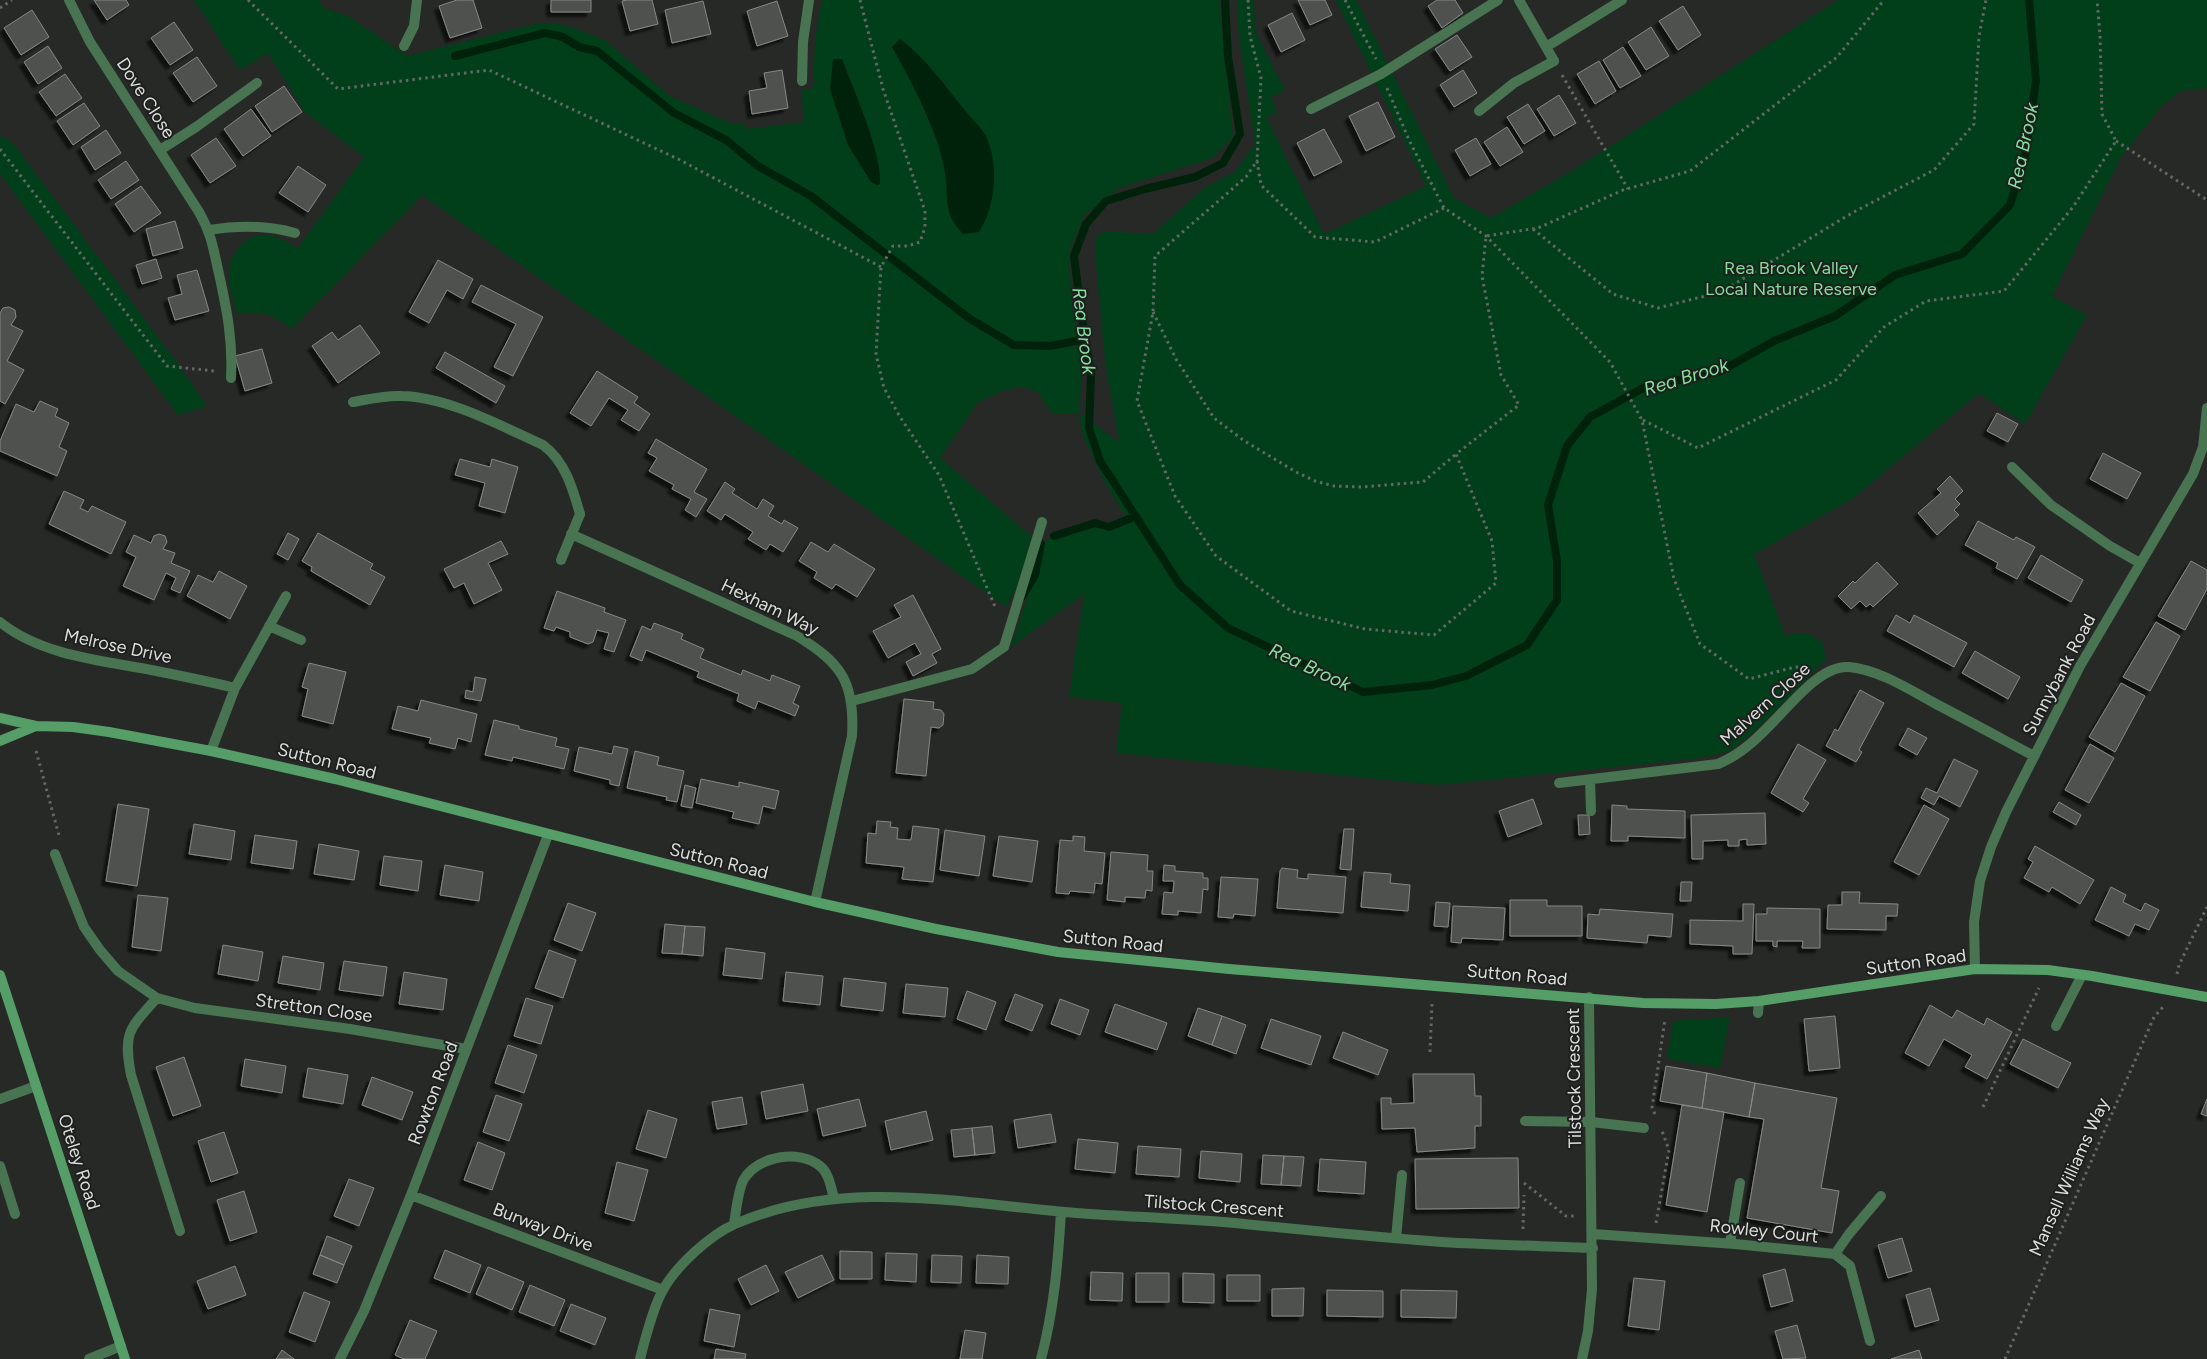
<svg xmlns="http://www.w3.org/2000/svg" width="2207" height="1359" font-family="Figtree,sans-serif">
  <defs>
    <filter id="shadow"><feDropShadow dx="-4.5" dy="4.5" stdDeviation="1" flood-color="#0009"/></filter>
  </defs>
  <rect width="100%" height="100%" fill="#272927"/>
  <path fill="#003f19" d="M194 0H319L324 8 350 17 407 56 535 24 551 23 568 26 605 40 668 95 730 123H744L746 129 804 122 801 90 813 88 815 40 822 0H1219L1233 137 1212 158 1119 188 1084 215 1069 252 1072 307 1083 358 1079 413 1119 442 1105 362 1095 252 1096 237 1104 231 1153 234 1204 188 1235 172 1255 144 1239 37 1237 0H1254L1255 31 1285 90 1271 97 1277 112 1266 117 1324 234 1426 186 1336 0H1356L1454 198 1491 218 1575 169 1838 0H2207V88L2180 91 2160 108 2121 157 2052 296 2087 315 2025 424 1979 393 1852 499 1754 554 1785 635 1808 633 1822 642 1826 659 1757 729 1729 751 1700 758 1439 785 1116 753 1122 703 1069 697 1084 594 1011 647 1035 575 1041 544 1054 536 1095 523 1109 527 1127 519 1103 479 1083 436 1079 413 1052 414 1038 392 1021 387 1005 390 978 402 940 458 1032 537 1018 584 1006 607 422 195 292 329C270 313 264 312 237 313 233 298 227 283 229 267 230 259 234 254 239 247 259 226 276 236 298 248L364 157 305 112 268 53 240 70Z
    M0 136 13 143 175 360 207 406 178 415 0 174Z
    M1730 1017 1720 1068 1667 1059 1673 1021Z"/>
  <path fill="#00220a" d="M900 39C926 58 944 85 964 109 971 118 981 127 986 136 999 164 996 206 979 232L963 234C945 215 948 205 946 181 945 169 941 153 937 141 925 108 909 77 892 47Z
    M833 59H842C854 91 882 152 880 184L877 185 871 182 848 145 830 89Z"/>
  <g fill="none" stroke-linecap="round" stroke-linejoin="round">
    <path stroke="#00220a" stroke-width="8" d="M1225 0 1228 57 1240 134 1223 163 1195 177 1145 189 1106 201 1086 224 1074 256 1081 312 1091 374 1089 428 1100 461 1180 585 1228 628 1363 692 1432 685 1466 676 1527 645 1557 600V561L1548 505 1567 446 1590 417 1643 388 1721 371 1774 341 1835 316 1895 275 1962 254 2010 205 2025 157 2036 81 2029 0
      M455 56 545 33 563 37 579 47 597 51 674 113 726 140 758 166 811 196 970 319 1014 345 1050 346 1086 339
      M1054 536 1095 523 1109 527 1134 517
      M1022 597 1035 575 1041 544"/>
  </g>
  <path fill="#4f514f" stroke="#858885" filter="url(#shadow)" d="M94 0H126L129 5 107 20Z
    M457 0H473L482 28 450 38 439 6Z
    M551 0H591V12H551Z
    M627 0H652L658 24 630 31 622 1Z
    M1298 0H1325L1332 15 1310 25Z
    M1437 0H1455L1463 13 1442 28 1428 6Z
    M703 1 711 34 672 43 665 10Z
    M777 1 788 36 757 46 747 11Z
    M1683 6 1701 35 1678 50 1659 21Z
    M32 10 49 37 21 55 4 28Z
    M1292 13 1305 40 1281 52 1268 25Z
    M174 22 193 50 170 65 151 38Z
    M1651 27 1669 56 1646 70 1628 42Z
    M1457 35 1472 57 1450 71 1435 49Z
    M48 46 62 68 38 84 24 62Z
    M1623 47 1641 76 1620 88 1603 60Z
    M197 57 217 86 193 102 173 73Z
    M1599 61 1616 91 1595 104 1577 74Z
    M782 70 788 108 752 114 749 91 767 88 764 73Z
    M1463 70 1477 93 1454 107 1440 85Z
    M65 74 82 98 56 116 39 92Z
    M284 86 302 112 272 132 255 106Z
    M1559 95 1576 123 1554 136 1537 109Z
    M1378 102 1395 137 1366 151 1349 116Z
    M84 103 100 126 73 145 57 121Z
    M1528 104 1545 131 1524 144 1507 117Z
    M251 109 271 136 243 156 224 129Z
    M1507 127 1523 152 1500 166 1484 142Z
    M1324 129 1342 162 1314 176 1297 143Z
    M106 130 121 153 95 170 81 147Z
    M216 138 236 166 210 183 191 155Z
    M1476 138 1491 164 1470 176 1455 150Z
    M126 161 139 180 111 199 98 180Z
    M298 166 326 185 308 212 279 193Z
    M141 186 161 213 134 232 115 204Z
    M175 221 183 248 153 256 146 229Z
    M156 259 162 278 142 284 136 265Z
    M438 260 473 279 463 299 447 290 429 323 409 312Z
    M197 270 209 311 175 320 168 298 182 294 177 275Z
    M481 285 543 317 513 376 494 367 516 324 472 302Z
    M9 307 15 310 16 317 11 325 23 331 7 361 24 370 5 404 0 401V313L3 308Z
    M360 325 380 353 338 383 312 346 332 332 338 340Z
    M262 349 272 383 245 391 235 356Z
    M445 352 505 386 496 403 436 368Z
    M597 371 638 397 634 403 650 414 639 431 621 420 628 410 609 398 591 426 570 413Z
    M40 401 58 409 55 416 69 423 59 447 67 451 57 476 0 451V441L16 404 34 412Z
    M1997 413 2018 424 2008 442 1987 431Z
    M656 439 707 469 694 492 707 499 696 517 685 510 691 499 672 489 674 485 649 471 657 458 648 453Z
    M2103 453 2141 473 2127 499 2090 479Z
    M460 459 490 467 492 459 518 467 505 513 479 506 485 483 455 475Z
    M1950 476 1963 491 1955 499 1960 504 1954 510 1959 515 1937 535 1918 513 1941 493 1937 489Z
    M725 482 735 489 732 493 757 509 763 499 774 506 768 516 782 524 784 520 798 528 783 552 770 544 766 550 748 539 753 532 725 514 721 520 707 511Z
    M64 491 84 500 80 508 88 512 92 506 126 522 111 554 49 524Z
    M1978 521 2014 540 2016 537 2035 547 2017 579 1996 568 1998 563 1965 545Z
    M288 533 299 539 288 560 277 554Z
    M318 533 373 564 370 569 385 577 370 605 311 571 312 567 302 561Z
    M159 534 165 536 167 542 163 549 175 553 171 563 190 571 180 593 171 589 176 578 166 573 154 600 123 586 136 557 126 552 134 535 151 543 154 536Z
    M501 541 508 554 488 563 502 590 474 604 464 583 454 588 444 569Z
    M811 542 828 552 834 544 875 569 857 597 836 584 832 589 814 578 817 572 799 561Z
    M2041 555 2083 580 2071 602 2028 578Z
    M2191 561 2207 570V589L2185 630 2158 616Z
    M1877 562 1898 584 1873 607 1870 604 1866 607 1860 601 1851 609 1838 596 1853 581 1855 583Z
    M219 571 247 586 230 619 187 596 198 575 213 582Z
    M557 591 605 608 604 612 626 620 614 652 604 649 609 633 597 630 593 642 588 644 570 637V632L556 627 554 631 544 628Z
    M913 595 941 649 932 654 937 663 913 676 906 662 921 654 915 643 888 658 873 631 901 617 894 605Z
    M1896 615 1910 623 1914 615 1967 643 1954 667 1887 631Z
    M2156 622 2180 636 2150 691 2123 677Z
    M654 623 683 634 681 639 704 649 700 658 741 675 743 670 770 681 772 675 800 686 793 703 799 706 795 716 758 701 755 709 737 701 739 694 697 677 699 672 646 650 642 661 630 656 642 626 651 630Z
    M1975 651 2020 677 2008 699 1962 673Z
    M309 663 346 672 333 724 302 716 308 689 302 687Z
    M475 677 486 679 481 701 465 698 466 690 473 692Z
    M2121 683 2145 696 2115 752 2089 737Z
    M1860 690 1884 703 1859 750 1862 752 1856 762 1826 746 1835 729 1838 731Z
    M904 699 934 702 933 709 941 710 944 714 943 725 939 728 931 727 926 776 896 773Z
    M421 700 477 714 471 742 458 738 455 749 429 743 431 738 392 729 398 706 418 711Z
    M494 720 519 726V729L557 738 555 746 569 749 564 769 513 757 512 761 485 755Z
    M1908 728 1927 738 1917 755 1899 745Z
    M1798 744 1826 760 1803 799 1809 803 1803 812 1771 793Z
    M2090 744 2114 758 2089 803 2065 790Z
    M614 746 628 749 619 786 610 784V780L574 771 579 747 612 754Z
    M635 751 659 757 657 765 684 771 677 802 666 800 667 797 627 788Z
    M1954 759 1978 771 1960 807 1939 796 1934 805 1921 798 1926 788 1937 793Z
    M701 779 739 787V782L779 791 775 809 763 806 759 824 732 818 734 812 696 803Z
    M685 785 696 788 692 808 681 806Z
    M1533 799 1542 824 1508 837 1499 811Z
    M2059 802 2081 815 2076 825 2053 812Z
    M118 804 149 809 137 886 106 881Z
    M1612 805 1627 806V809L1685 811V838L1628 836V841H1611Z
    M1924 805 1949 819 1919 875 1894 862Z
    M1765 813 1766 844 1747 845V839L1739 840V846H1728V840L1703 841V859H1692L1691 815Z
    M1578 815H1589L1590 834 1579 835Z
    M877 821 891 822 890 827 898 828 897 839 911 840 913 826 939 829 933 882 902 879 904 867 866 863 868 833 876 834Z
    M194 824 235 831 231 860 189 854Z
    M1344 829H1354L1351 870 1340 869Z
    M945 830 985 836 979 876 940 870Z
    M255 835 297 841 293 869 251 863Z
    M999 836 1038 841 1032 882 993 876Z
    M1073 836 1085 837 1084 851 1105 853 1102 884 1095 883 1094 893 1070 891 1069 894 1056 893 1060 840 1073 841Z
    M319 844 359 851 354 880 314 874Z
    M2035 846 2094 880 2080 904 2052 887 2049 892 2024 878 2033 862 2028 859Z
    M1111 852 1148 855 1147 871H1153L1152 891 1146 890 1145 898 1125 897V902L1107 900Z
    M384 856 422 861 418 891 380 885Z
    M445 865 483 872 479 901 440 895Z
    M1164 865 1175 866V871L1203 873V878H1208V890L1203 889 1201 913 1178 911V915L1162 914 1164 892 1173 893 1174 881H1163Z
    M1282 868 1298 870 1297 878 1308 879V874L1346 877 1343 913 1277 908 1280 871Z
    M1364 872 1391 874 1390 883 1410 885 1408 911 1361 907Z
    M1221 877 1258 879 1255 916 1234 914 1233 918 1218 917Z
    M1681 882H1692L1691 901H1680Z
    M2111 887 2126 895 2123 902 2141 911 2145 903 2159 910 2149 930 2135 924 2129 936 2095 920Z
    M1842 892H1860L1859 903 1898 904 1897 916H1886V930L1827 929 1828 905H1842Z
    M138 895 168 898 161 951 132 947Z
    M1510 900H1547V906H1582V936H1510Z
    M1436 902 1450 903 1448 927 1434 926Z
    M568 903 596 913 582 951 554 940Z
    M1743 904H1754L1752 954H1733V946L1690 944V920L1743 921Z
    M1453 906 1505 908 1503 940 1462 938 1461 943 1451 942Z
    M1767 908 1820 909V948H1802L1803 941H1777V947L1773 946V941H1756V914H1767Z
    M1600 909 1673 914 1671 937 1648 935 1647 943 1587 938 1588 914 1599 915Z
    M665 924 685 926 682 954 662 953Z
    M685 926 705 927 703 956 682 954Z
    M223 945 263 952 258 981 218 974Z
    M726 948 765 953 762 979 723 975Z
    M549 950 576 960 563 998 535 988Z
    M283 956 324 963 320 990 278 983Z
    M344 961 387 967 383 996 339 990Z
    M404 972 447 979 443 1010 399 1004Z
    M786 972 823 976 820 1005 783 1001Z
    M844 978 886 983 883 1011 841 1006Z
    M906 984 948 988 945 1017 903 1013Z
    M967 991 996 1002 986 1030 957 1019Z
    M1015 994 1043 1005 1032 1031 1005 1020Z
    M526 998 553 1006 541 1044 514 1036Z
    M1060 999 1089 1010 1080 1035 1051 1024Z
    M1115 1004 1167 1023 1157 1050 1105 1032Z
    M1930 1005 1952 1018 1957 1010 1984 1025 1987 1018 2012 1032 1987 1079 1965 1067 1972 1055 1944 1039 1929 1066 1905 1053Z
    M1198 1008 1222 1016 1212 1045 1188 1036Z
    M1222 1016 1246 1025 1236 1054 1212 1045Z
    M1835 1016 1840 1068 1809 1071 1804 1019Z
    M1271 1019 1321 1036 1311 1065 1261 1048Z
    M1343 1032 1388 1050 1378 1075 1333 1058Z
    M2023 1039 2071 1063 2058 1088 2010 1064Z
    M508 1045 537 1055 524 1093 495 1083Z
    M184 1057 201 1106 173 1116 156 1067Z
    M245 1059 286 1066 282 1093 241 1086Z
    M1666 1066 1707 1073 1702 1108 1660 1101Z
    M308 1068 348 1075 343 1104 303 1097Z
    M1707 1073 1755 1083 1749 1117 1702 1108Z
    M1413 1074H1474L1475 1096H1481V1126H1475V1148L1417 1152 1415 1128 1382 1129 1381 1098H1391V1104L1414 1103Z
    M372 1077 413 1092 402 1120 362 1105Z
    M1755 1083 1837 1098 1821 1188 1839 1191 1832 1233 1747 1218 1764 1119 1749 1117Z
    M803 1084 808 1111 766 1119 761 1092Z
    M496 1095 522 1104 509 1141 483 1132Z
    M742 1097 747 1124 717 1129 712 1102Z
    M859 1099 866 1126 823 1136 817 1109Z
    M2207 1099V1116L2201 1114Z
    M1682 1105 1724 1112 1707 1212 1666 1205Z
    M648 1110 677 1119 666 1158 636 1149Z
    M926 1111 933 1140 891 1150 885 1121Z
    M1051 1114 1056 1142 1018 1148 1014 1120Z
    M992 1126 995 1153 975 1155 972 1128Z
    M972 1128 975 1155 954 1157 951 1130Z
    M224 1132 238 1173 211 1182 198 1141Z
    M1078 1139 1118 1143 1115 1173 1075 1169Z
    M478 1142 505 1153 492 1190 464 1180Z
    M1138 1146 1181 1149 1179 1177 1136 1174Z
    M1201 1151 1242 1154 1240 1182 1199 1178Z
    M1263 1155 1284 1156 1281 1185 1261 1184Z
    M1284 1156 1304 1157 1301 1186 1281 1185Z
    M1503 1158H1518L1519 1208 1416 1209 1415 1159Z
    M1320 1159 1366 1162 1364 1194 1318 1191Z
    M617 1162 648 1170 634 1221 605 1213Z
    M349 1179 374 1188 359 1226 334 1216Z
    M244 1191 257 1232 230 1241 217 1200Z
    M327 1236 352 1246 344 1265 320 1255Z
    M1902 1238 1912 1271 1888 1278 1878 1245Z
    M445 1250 481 1265 470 1293 434 1278Z
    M840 1251 872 1252V1279H840Z
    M886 1253 917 1254 916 1282 885 1280Z
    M320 1255 344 1265 337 1283 313 1274Z
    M822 1255 834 1280 798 1298 785 1272Z
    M932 1255 962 1256 961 1283 931 1282Z
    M977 1255 1009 1257 1008 1284 976 1283Z
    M766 1265 779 1291 751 1305 738 1279Z
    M235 1266 246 1295 208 1309 197 1281Z
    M488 1267 524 1282 512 1310 476 1294Z
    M1785 1269 1793 1301 1771 1307 1763 1275Z
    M1091 1272 1123 1273 1122 1301 1090 1300Z
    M1136 1273H1169V1302H1136Z
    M1183 1273 1214 1274V1303L1183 1302Z
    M1227 1275H1260V1301H1227Z
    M1634 1278 1665 1281 1659 1330 1628 1326Z
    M530 1285 565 1300 554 1326 519 1312Z
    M1304 1288 1303 1316H1272V1289Z
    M1930 1288 1939 1320 1915 1327 1906 1295Z
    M1327 1290 1383 1291V1317L1327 1316Z
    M1401 1290 1457 1291 1456 1318 1401 1317Z
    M304 1292 330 1302 315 1342 289 1332Z
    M571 1304 606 1318 595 1345 560 1331Z
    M710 1309 740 1315 734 1347 704 1341Z
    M410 1320 437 1331 425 1359H404L395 1355Z
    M1797 1325 1806 1358 1783 1359 1775 1331Z
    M965 1330 986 1333 982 1359H960Z
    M716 1349 746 1354 745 1359H714Z
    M282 1350 294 1359H276Z
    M1919 1350 1922 1359H1891Z"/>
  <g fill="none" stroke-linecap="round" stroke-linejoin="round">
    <path stroke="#656765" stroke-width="3" stroke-dasharray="2.5 4" stroke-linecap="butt" d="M248 0 338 89 489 70 680 160 881 267
      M860 0 883 89 925 211V227L920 242 908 246H893L881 267 876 354 884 388 900 417 939 475 996 609
      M1248 0 1250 36 1261 78 1257 161
      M1345 0 1376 59
      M0 8 12 0
      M1562 75 1628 189
      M1387 88 1409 140 1444 208 1486 236 1610 362 1642 420 1674 579 1700 644 1749 679 1795 667H1805
      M2116 141 2207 200
      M0 149 167 366 214 371
      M1444 208 1375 242 1315 237 1261 185 1257 161 1246 177 1155 256 1153 312 1137 401 1175 496 1216 556 1291 611 1365 629 1434 635 1496 583 1492 541 1456 454 1519 405 1501 375 1482 276 1486 236 1538 228 1623 190 1690 171 1837 57 1884 0
      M1533 229 1613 294 1658 308 1721 292 1852 213 1934 170 1974 124 1979 36 1986 0
      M1153 312 1176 359 1214 418 1243 440 1296 472 1315 481 1334 486 1361 487 1423 482 1456 454
      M1643 420 1698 448 1836 380 1884 327 1926 301 2004 291 2073 207 2116 141 2102 114 2100 35 2097 0
      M36 751 60 839
      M2177 974 2179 965 2207 907
      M1430 1052 1432 1004
      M1983 1107 2039 988
      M1655 1114 1652 1108 1665 1019
      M1524 1183 1566 1216H1574
      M1656 1223 1669 1150 1662 1131
      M1523 1229 1524 1195
      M2005 1359 2154 1017 2163 1007"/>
    <path stroke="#487452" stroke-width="10" d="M404 46 414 26 417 0
      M802 81 803 42 809 0
      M1311 109 1381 74 1498 0
      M1479 111 1514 83 1554 61
      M196 127 257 83
      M199 212C212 235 213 248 219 274 227 310 233 341 231 378
      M209 230C239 225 266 225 295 233
      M353 402C369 399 385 395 402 396 448 397 501 426 543 445 565 461 573 489 580 514
      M852 701 972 669 1004 647 1042 522
      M1758 1013 1759 1001
      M2056 1026 2082 975
      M0 1099 36 1086
      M1525 1121 1591 1122 1644 1128
      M0 1166 15 1214
      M1396 1238 1402 1175
      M1730 1243 1740 1183
      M1835 1254 1849 1234 1881 1196"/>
    <path stroke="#487452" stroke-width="10" d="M69 0 90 42 199 212
      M1519 0 1554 61
      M1546 47 1622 0
      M160 150 196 127
      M2012 467 2051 505 2110 546 2140 563
      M571 534 797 636C842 663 855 683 852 736L815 902
      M561 560 580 514
      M0 622C38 653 94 660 141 668 172 674 203 680 235 688
      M269 626 301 640
      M211 751 235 688 286 596
      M1590 780 1591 811
      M1559 783 1718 764C1757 748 1780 710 1812 683 1823 674 1835 666 1849 667 1880 670 1910 690 1936 704 1969 721 2002 739 2034 756
      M55 854 84 927 100 950 118 971 157 998 195 1008 350 1029 466 1049
      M1975 969 1974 922 1980 881 1991 847 2006 812 2080 666 2193 474 2203 447 2207 408
      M157 998C129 1029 123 1032 131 1075L180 1231
      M411 1195 663 1290
      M734 1224C736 1212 738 1189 744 1179 758 1156 799 1149 820 1166 829 1173 831 1188 834 1198
      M1593 1234 1735 1244 1835 1254 1850 1266 1870 1341
      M89 1359 121 1346
      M340 1359 364 1311 411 1195 548 835
      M640 1359C645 1339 653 1307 663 1290 676 1266 710 1235 735 1224 848 1175 972 1206 1090 1214 1138 1217 1186 1219 1235 1223 1304 1230 1373 1237 1442 1242 1492 1245 1543 1246 1593 1248
      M1041 1359C1054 1310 1058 1262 1061 1212
      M1582 1359 1588 1331 1592 1289 1589 997"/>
    <path stroke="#559e68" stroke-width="10" d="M0 718 36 726 73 727 109 732 211 751 335 779 815 902 936 929 1058 952 1229 969 1643 1003 1716 1004 1759 1001 1975 969 2048 970 2092 976 2207 997
      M0 741 36 726
      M0 975 125 1359"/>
  </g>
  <g text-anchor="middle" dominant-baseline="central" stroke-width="4" stroke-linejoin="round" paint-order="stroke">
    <g font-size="18" fill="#dbdddb" stroke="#1d201e">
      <text transform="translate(146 98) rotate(57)">Dove Close</text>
      <text transform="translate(770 607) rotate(26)">Hexham Way</text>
      <text transform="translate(118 646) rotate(12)">Melrose Drive</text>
      <text transform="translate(2059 675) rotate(-62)">Sunnybank Road</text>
      <text transform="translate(1765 704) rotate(-42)">Malvern Close</text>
      <text transform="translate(327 761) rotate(14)">Sutton Road</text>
      <text transform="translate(719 861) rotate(14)">Sutton Road</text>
      <text transform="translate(1113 941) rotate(6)">Sutton Road</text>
      <text transform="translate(1916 962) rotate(-8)">Sutton Road</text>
      <text transform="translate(1517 975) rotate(5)">Sutton Road</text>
      <text transform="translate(314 1008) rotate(8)">Stretton Close</text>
      <text transform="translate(1574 1078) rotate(-91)">Tilstock Crescent</text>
      <text transform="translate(433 1093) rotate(-69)">Rowton Road</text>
      <text transform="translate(79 1162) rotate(72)">Oteley Road</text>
      <text transform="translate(2069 1177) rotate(-66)">Mansell Williams Way</text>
      <text transform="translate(1214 1206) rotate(4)">Tilstock Crescent</text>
      <text transform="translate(543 1227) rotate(21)">Burway Drive</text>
      <text transform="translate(1764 1231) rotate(6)">Rowley Court</text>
    </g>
    <g font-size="18" fill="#80db97" stroke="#1d201e">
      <text x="1791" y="268">Rea Brook Valley<tspan x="1791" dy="21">Local Nature Reserve</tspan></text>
    </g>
    <g font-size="19" font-style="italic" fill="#85e09c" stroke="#1d201e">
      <text transform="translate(2023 146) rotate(-78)">Rea Brook</text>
      <text transform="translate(1084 331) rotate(83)">Rea Brook</text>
      <text transform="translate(1686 377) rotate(-17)">Rea Brook</text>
      <text transform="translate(1310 667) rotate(25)">Rea Brook</text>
    </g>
  </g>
</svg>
